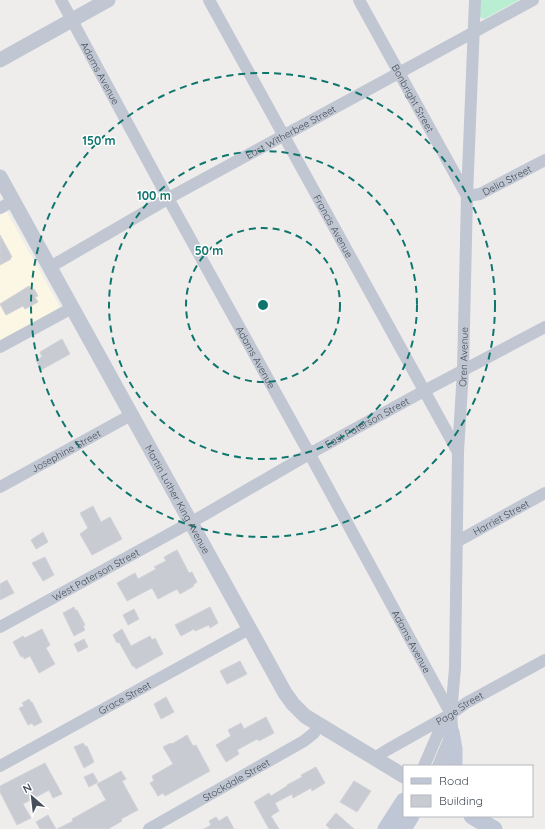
<svg xmlns="http://www.w3.org/2000/svg" width="545" height="829" font-family="Quicksand,sans-serif">
  <rect width="100%" height="100%" fill="#efedec"/>
  <path fill="#fbf7e4" d="M7 212 60 307 0 342V215Z"/>
  <path fill="#baeed3" d="M480 0H519L484 19 480 17Z"/>
  <path fill="#c9cbd2" stroke="#d0d2d8" d="M0 235 12 257 10 258 11 259 0 265Z
    M29 286 31 291 34 289 38 296 35 297 38 302 25 309 23 306 6 315 0 304Z
    M62 339 70 354 41 370 36 360 42 357 40 352Z
    M93 506 101 522 110 517 122 539 92 555 80 534 88 528 80 513Z
    M43 532 48 542 36 549 31 540Z
    M177 550 189 573 192 572 197 582 193 585 194 586 180 594 177 589 158 599 152 588 127 601 117 583 135 573 138 579 156 569 154 567 166 561 164 557Z
    M45 557 54 575 43 581 32 563Z
    M7 580 14 593 0 600V584Z
    M74 607 75 610H77L85 625 83 626 85 630 74 636 63 613Z
    M210 607 218 623 210 628 209 625 195 631 194 629 181 636 175 625Z
    M134 609 139 619 128 625 123 615Z
    M42 629 50 645 46 648 55 664 39 673 30 656 24 659 23 656 21 657 13 642 23 636 25 638Z
    M122 629 131 646 150 636 152 640 155 638 163 654 136 669 134 666 133 667 119 642 117 643 113 635Z
    M84 639 88 647 78 652 74 644Z
    M240 661 247 674 227 684 220 671Z
    M166 697 174 712 161 719 154 704Z
    M29 699 31 702H32L42 722 34 726 32 723 28 725 19 708 24 706 22 703Z
    M266 717 274 733 259 741 257 739 237 750 239 754 226 762 216 745 231 736 228 730 241 723 244 729Z
    M187 735 193 746 196 745 210 771 165 796 163 793 158 796 150 783 154 781 152 776 173 764 163 747 171 743 172 744Z
    M83 743 86 747 87 746 94 762 84 768 74 747Z
    M45 763 62 794 53 798 49 790 23 804 31 818 17 825 0 792V786Z
    M316 767 325 783 312 791 311 788 293 798 292 794 275 803 279 811 271 816 279 829H269L254 802 269 793 271 796 287 786V785L302 777 301 775Z
    M121 771 126 779 122 781 138 810 121 819 122 821 108 829H57L73 821 72 819 106 800 97 784Z
    M93 773 98 782 89 787 84 777Z
    M354 781 371 791 357 812 340 802Z
    M336 813 354 829H330L326 825Z
    M48 815 56 829H40L36 822Z
    M227 816 234 829H204L211 825 209 821 216 817 219 821Z"/>
  <g fill="none" stroke-linecap="round" stroke-linejoin="round">
    <g stroke="#c0c7d2" stroke-width="12">
      <path id="s1" d="M61 0 164 191 314 462 451 714"/>
      <path id="s2" d="M209 0 458 452"/>
      <path id="s3" d="M359 0 467 196 480 194 545 160"/>
      <path d="M0 208 13 201"/>
      <path id="s4" d="M50 267 176 194 533 0"/>
      <path d="M0 347 72 308"/>
      <path id="s5" d="M0 487 131 415"/>
      <path id="s6" d="M458 541 545 493"/>
      <path id="s7" d="M0 627 204 515 309 454 424 391 545 327"/>
      <path id="s8" d="M376 760 379 755 387 750 451 714 466 703 545 660"/>
      <path id="s9" d="M0 766 249 629"/>
      <path d="M424 766 440 729 448 718"/>
      <path id="s10" d="M438 766 449 740 452 727 451 714 455 668 458 452 463 370 467 196 475 0"/>
      <path id="s11" d="M149 829 304 741 314 733 319 725"/>
    </g>
    <g stroke="#c0c7d2" stroke-width="15">
      <path d="M0 60 108 0"/>
      <path id="s12" d="M0 177 285 693 293 704 305 716 404 776"/>
    </g>
    <path stroke="#bfc7d6" stroke-width="17" d="M451 732 454 749V766
      M472 816 494 829
      M386 829 404 801
      M403 829 411 816"/>
  </g>
  <g fill="none" stroke="#0f766e" stroke-width="2" stroke-dasharray="7 5">
    <circle cx="263" cy="305" r="77"/>
    <circle cx="263" cy="305" r="154"/>
    <circle cx="263" cy="305" r="232"/>
  </g>
  <g text-anchor="middle" dominant-baseline="central" stroke-width="3" stroke-linejoin="round" paint-order="stroke">
    <g font-size="10" fill="#454e59" stroke="#fff">
      <text stroke="none"><textPath href="#s1" startOffset="83">Adams Avenue</textPath></text>
      <text stroke="none"><textPath href="#s3" startOffset="112">Bonbright Street</textPath></text>
      <text stroke="none"><textPath href="#s4" startOffset="276">East Witherbee Street</textPath></text>
      <text stroke="none"><textPath href="#s3" startOffset="267">Delia Street</textPath></text>
      <text stroke="none"><textPath href="#s2" startOffset="258">Francis Avenue</textPath></text>
      <text stroke="none"><textPath href="#s1" startOffset="407">Adams Avenue</textPath></text>
      <text stroke="none"><textPath href="#s10" startOffset="412">Oren Avenue</textPath></text>
      <text stroke="none"><textPath href="#s7" startOffset="420">East Paterson Street</textPath></text>
      <text stroke="none"><textPath href="#s5" startOffset="75">Josephine Street</textPath></text>
      <text stroke="none"><textPath href="#s12" startOffset="368">Martin Luther King Avenue</textPath></text>
      <text stroke="none"><textPath href="#s6" startOffset="49">Harriet Street</textPath></text>
      <text stroke="none"><textPath href="#s7" startOffset="109">West Paterson Street</textPath></text>
      <text stroke="none"><textPath href="#s1" startOffset="731">Adams Avenue</textPath></text>
      <text stroke="none"><textPath href="#s9" startOffset="142">Grace Street</textPath></text>
      <text stroke="none"><textPath href="#s8" startOffset="99">Page Street</textPath></text>
      <text stroke="none"><textPath href="#s11" startOffset="100">Stockdale Street</textPath></text>
    </g>
  </g>
  <circle cx="263" cy="305" r="6" fill="#0f766e" stroke="#fff" stroke-width="2"/>
  <g font-size="12" text-anchor="middle" font-weight="bold" fill="#0f766e" stroke="#fff" stroke-width="3" stroke-linejoin="round" paint-order="stroke">
    <text x="99" y="145">150 m</text>
    <text x="154" y="200">100 m</text>
    <text x="209" y="255">50 m</text>
  </g>
  <rect x="403" y="765" width="130" height="52" fill="#ffffff" stroke="#b5b8bd"/>
  <rect x="411" y="778" width="20" height="6" fill="#bfc7d6" stroke="#b5b8bd"/>
  <text x="439" y="785" font-size="12" fill="#454e59">Road</text>
  <rect x="411" y="795" width="20" height="12" fill="#c9cbd2" stroke="#b5b8bd"/>
  <text x="439" y="805" font-size="12" fill="#454e59">Building</text>
  <g transform="translate(32 797) rotate(332)" stroke="#ffffff" stroke-width="3" paint-order="stroke">
  <path d="M0-3L7 15L0 10L-7 15Z" fill="#454e59"/>
  <text y="-6" font-size="11" font-weight="bold" text-anchor="middle" fill="#454e59">N</text>
  </g>
</svg>
